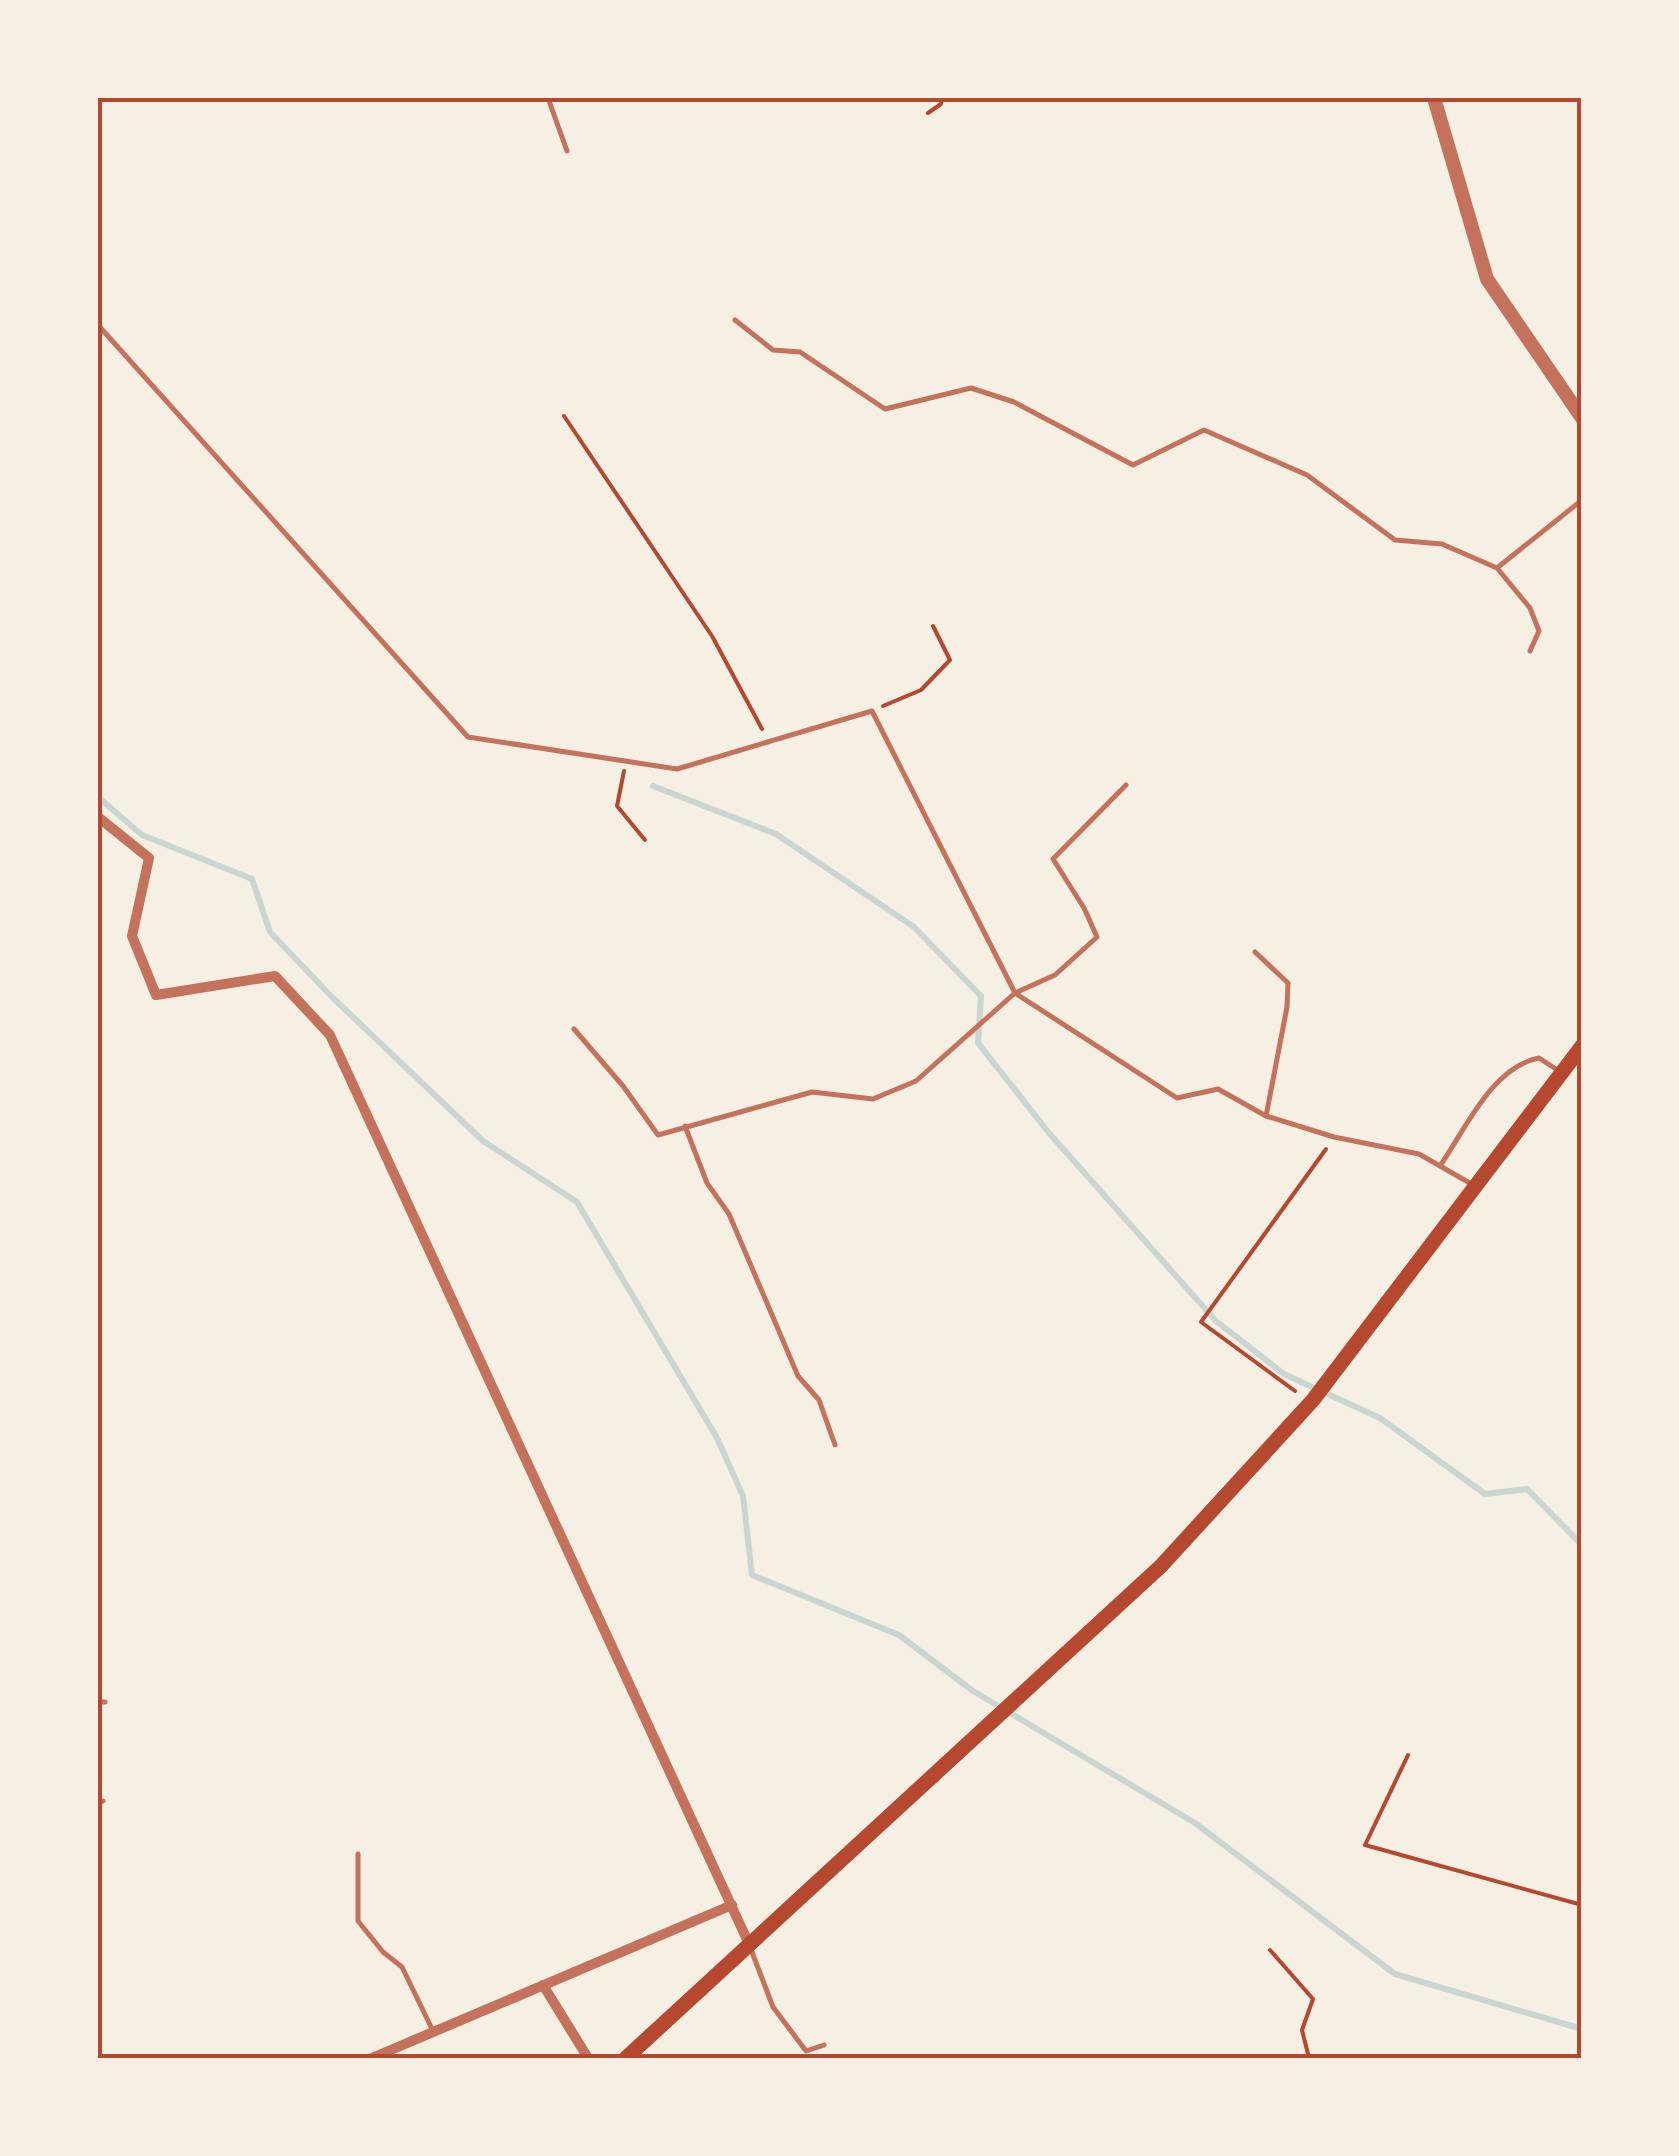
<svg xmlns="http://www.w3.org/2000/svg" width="1679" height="2156" font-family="'DejaVu Sans',sans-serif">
  <rect width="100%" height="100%" fill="#f6efe4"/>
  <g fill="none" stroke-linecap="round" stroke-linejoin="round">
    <path stroke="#c9d6d2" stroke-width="6" d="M653 786 776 834 914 927 981 996 978 1043 1049 1133 1216 1321 1284 1374 1380 1418 1485 1494 1527 1489 1582 1545
      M98 797 142 835 252 879 270 932 332 997 483 1141 577 1202 717 1438 743 1496 752 1575 899 1635 973 1691 1195 1823 1395 1974 1582 2029"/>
    <path stroke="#b5482f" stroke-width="4" d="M928 113 941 104 942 98
      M564 416 712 636 762 729
      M883 706 921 690 950 660 933 626
      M624 771 617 806 645 840
      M1295 1391 1201 1322 1326 1149
      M1408 1755 1365 1845 1582 1905
      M1270 1950 1313 1999 1302 2030 1309 2058"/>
    <path stroke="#c5725c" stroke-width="5" d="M548 98 567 151
      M735 320 773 350 800 352 885 409 971 388 1014 402 1133 465 1204 430 1307 475 1395 540 1442 544 1497 568 1582 500
      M98 325 468 737 677 769 872 711 1015 993 1177 1098 1218 1089 1266 1116 1334 1137 1419 1154 1475 1186
      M1497 568 1530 608 1539 631 1530 651
      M1255 952 1288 983 1287 1007 1266 1116
      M574 1029 623 1086 658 1135 812 1092 873 1099 916 1081 1015 993 1055 975 1097 937 1084 908 1053 859 1126 785
      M685 1126 707 1183 729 1214 798 1376 819 1400 835 1445
      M1440 1166C1465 1130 1492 1067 1539 1058L1559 1071
      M98 1702H105
      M98 1803 103 1801
      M358 1854V1921L383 1952 402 1967 433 2031
      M750 1947 773 2007 806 2051 824 2045"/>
    <path stroke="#c5725c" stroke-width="10" d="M98 817 149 858 132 936 156 995 275 976 330 1035 749 1944
      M543 1985 588 2058
      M372 2058 732 1905"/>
    <path stroke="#c5725c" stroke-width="14" d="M1434 98 1487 279 1582 418"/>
    <path stroke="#b5482f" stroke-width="15" d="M626 2058 1161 1566 1313 1400 1582 1046"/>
  </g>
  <rect width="1679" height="2156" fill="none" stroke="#f6efe4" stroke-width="200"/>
  <rect x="100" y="100" width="1479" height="1956" fill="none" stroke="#b5482f" stroke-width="4"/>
</svg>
